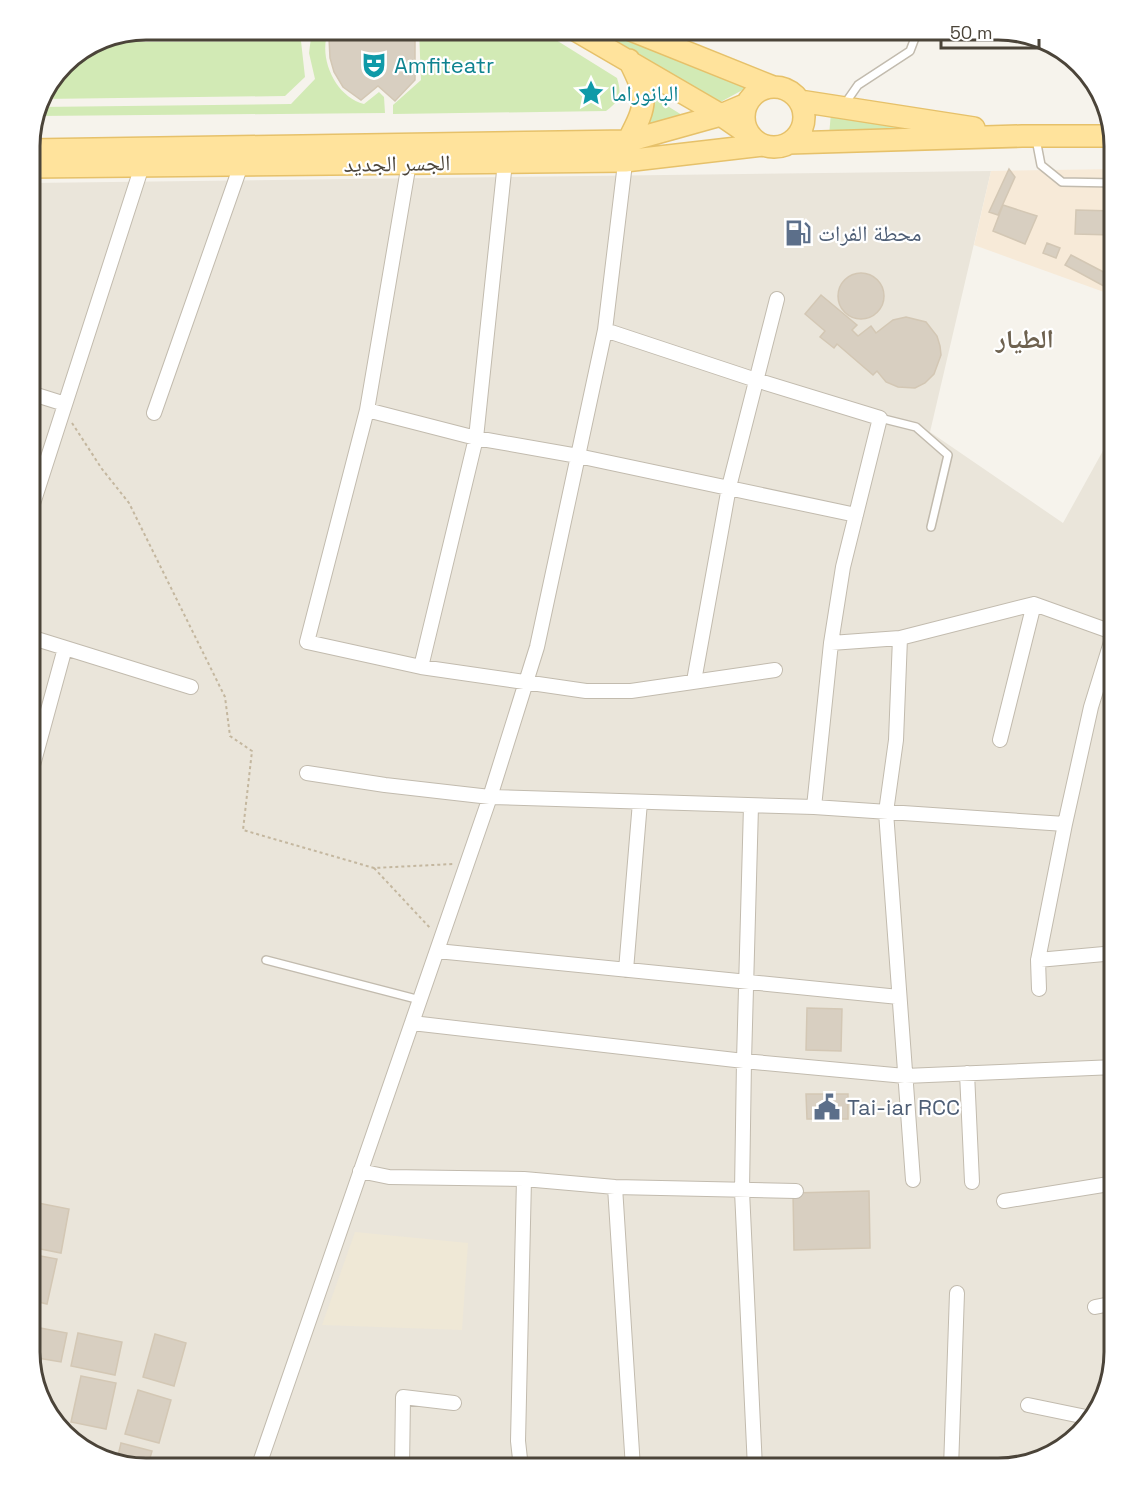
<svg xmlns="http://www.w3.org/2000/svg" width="1145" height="1498" font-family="'Space Grotesk','Noto Naskh Arabic',sans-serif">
  <rect width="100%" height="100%" fill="#f6f3ec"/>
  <path fill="#eae5da" d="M991 171 930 432 1063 523 1115 429V1351L1100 1409 1063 1448 998 1468H147L89 1453 50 1416 30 1351V183Z"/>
  <path fill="#f7ead8" d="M1115 169V296L974 245 991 171Z"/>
  <path fill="#efe8d6" d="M355 1232 468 1243 462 1330 322 1325Z"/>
  <path fill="#d2eab5" d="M312 30H329C317 56 335 97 364 104L379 92 384 97 385 113 37 116 39 107 291 104 315 79 309 53Z
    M419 30H540L617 78C622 94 620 101 606 111L393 114V105L421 80Z
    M585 30H610L748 87 715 105Z
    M301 41 305 77 285 96 41 99 70 59 98 42Z
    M653 97 682 115 646 124Z
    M831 113 971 133 829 135Z"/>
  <path fill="#d8cfc1" stroke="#d3c7b4" stroke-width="1.5" d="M334 30H415V80L395 101 378 86 361 100 343 87 334 72 330 58 329 38Z
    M1009 169 1015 177 998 215 989 212Z
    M1003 205 1037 216 1025 244 993 231Z
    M1076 210 1113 211 1112 235 1075 234Z
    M1047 243 1060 248 1056 258 1043 253Z
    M1071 255 1115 278 1113 291 1065 265Z
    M838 296a23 23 0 1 1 46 0a23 23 0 1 1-46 0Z
    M821 295 857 325 852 330 858 336 871 326 876 333 893 320 906 317 926 322 937 336 940 346 941 355 934 374 925 383 915 388 898 387 886 382 877 371 873 375 837 344 834 348 820 337 825 331 805 314Z
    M807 1008 842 1009 841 1051 806 1050Z
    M806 1094H848V1119H807Z
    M869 1191 870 1248 794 1250 793 1193Z
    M33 1202 69 1209 61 1253 30 1247V1217Z
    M30 1254 57 1259 47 1304 30 1300Z
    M30 1326 67 1333 61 1362 32 1357Z
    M78 1333 122 1342 115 1375 71 1366Z
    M155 1334 186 1343 174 1386 143 1377Z
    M81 1376 116 1383 106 1429 71 1422Z
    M138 1390 171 1400 159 1443 125 1434Z
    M54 1420 68 1423 67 1432Z
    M121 1443 152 1451 147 1468 117 1460Z"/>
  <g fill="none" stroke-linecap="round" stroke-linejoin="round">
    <g stroke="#c2bbae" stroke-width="10">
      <path id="service" d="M844 105 858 85 910 51 918 30
        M1036 139 1041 165 1062 182 1115 183
        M880 418 916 427 948 455 931 527
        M266 960 420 1000"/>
    </g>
    <g stroke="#c2bbae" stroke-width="16">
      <path id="minor" d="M409 163 367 410 307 642 421 667 586 691H631L775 670
        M605 330 756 380 880 418 843 567 831 643 814 807
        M30 393 65 404
        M367 410 476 438 578 456 856 515
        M154 413 241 165
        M30 513 142 166
        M30 637 191 687
        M900 638 896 740 886 812 913 1180
        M831 643 900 638 1034 604 1115 633
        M421 667 476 438 505 162
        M694 681 729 487 777 299
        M1000 740 1034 604
        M307 773 385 785 490 797 814 807 1065 824
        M30 776 65 648
        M751 806 744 1061 742 1191 755 1468
        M437 951 899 997
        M1038 960 1115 953
        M626 970 640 802
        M1039 989 1038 960 1065 824 1091 707 1115 629
        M412 1023 744 1061 905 1076 1115 1067
        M967 1073 972 1182
        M360 1171 389 1177 524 1179 615 1187 796 1191
        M615 1187 633 1468
        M1004 1201 1115 1183
        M1095 1307 1115 1303
        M1028 1405 1091 1418
        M258 1468 490 797 537 647 605 330 626 155
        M402 1468 403 1397 454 1403
        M521 1468 518 1441 524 1179
        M951 1468 957 1293"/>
    </g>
    <g stroke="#e6c16a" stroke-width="24">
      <path id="primary" d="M575 30 721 115 750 135
        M631 30 773 87
        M744 117a30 30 0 1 1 60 0a30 30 0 1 1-60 0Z
        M800 101 974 128
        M628 141C648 103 648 98 629 60
        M789 143 1022 136H1112
        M30 150 628 141 721 115 747 104
        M30 167 625 161 763 145"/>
    </g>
    <path stroke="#c4b79f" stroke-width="2" stroke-dasharray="3 3" stroke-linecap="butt" d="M133 33 301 32
      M72 423 102 469 129 503 225 697 230 736 252 751 243 830 374 868 453 864
      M374 868 431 929"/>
    <use href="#service" stroke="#fff" stroke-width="7"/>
    <use href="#minor" stroke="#fff" stroke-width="14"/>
    <use href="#primary" stroke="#ffe39c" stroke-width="21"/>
  </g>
  <defs>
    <g id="theatre-bare" transform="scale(2.07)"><path d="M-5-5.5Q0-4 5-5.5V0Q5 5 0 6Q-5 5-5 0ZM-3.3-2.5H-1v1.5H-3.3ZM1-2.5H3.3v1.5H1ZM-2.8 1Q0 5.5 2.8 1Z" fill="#0f9aa8" stroke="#fff" stroke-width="2.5" paint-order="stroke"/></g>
    <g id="sight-bare" transform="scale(2.07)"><path d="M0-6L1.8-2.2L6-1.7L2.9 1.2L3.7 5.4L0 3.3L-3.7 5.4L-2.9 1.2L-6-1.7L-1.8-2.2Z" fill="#0f9aa8" stroke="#fff" stroke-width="2.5" paint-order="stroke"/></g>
    <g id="fuel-bare" transform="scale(2.07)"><path d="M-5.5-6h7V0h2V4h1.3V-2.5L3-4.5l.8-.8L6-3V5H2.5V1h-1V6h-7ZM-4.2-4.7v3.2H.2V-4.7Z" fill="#5c6f8a" stroke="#fff" stroke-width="2.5" paint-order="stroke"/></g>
    <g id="civic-bare" transform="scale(2.07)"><path d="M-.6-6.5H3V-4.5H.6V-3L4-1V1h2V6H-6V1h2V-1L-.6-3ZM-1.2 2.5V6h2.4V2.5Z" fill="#5c6f8a" stroke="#fff" stroke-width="2.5" paint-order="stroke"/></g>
  </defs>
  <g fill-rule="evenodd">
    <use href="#theatre-bare" x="374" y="65"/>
    <use href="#sight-bare" x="591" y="93"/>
    <use href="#fuel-bare" x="798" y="233"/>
    <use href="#civic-bare" x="827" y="1107"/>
  </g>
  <g text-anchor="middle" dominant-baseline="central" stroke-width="4.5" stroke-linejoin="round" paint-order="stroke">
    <g font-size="22" fill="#0d838f" stroke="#fff" text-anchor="start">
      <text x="394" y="65">Amfiteatr</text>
      <text x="611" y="93">البانوراما</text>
    </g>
    <g font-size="22" fill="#4b4439" stroke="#fff">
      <text transform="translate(397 163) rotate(-1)">الجسر الجديد</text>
    </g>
    <g font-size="22" fill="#4e5e75" stroke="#fff" text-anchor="start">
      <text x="818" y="233">محطة الفرات</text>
      <text x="847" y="1107">Tai-iar RCC</text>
    </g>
    <g font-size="26" font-weight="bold" fill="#6e6250" stroke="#fff">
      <text x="1025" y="339">الطيار</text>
    </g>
  </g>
  <path d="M0 0H1145V1498H0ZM146 40H998A106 106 0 0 1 1104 146V1352A106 106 0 0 1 998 1458H146A106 106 0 0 1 40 1352V146A106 106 0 0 1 146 40Z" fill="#fff" fill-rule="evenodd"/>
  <path fill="none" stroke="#4b4439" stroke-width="3" d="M146 40H998A106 106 0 0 1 1104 146V1352A106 106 0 0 1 998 1458H146A106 106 0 0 1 40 1352V146A106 106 0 0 1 146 40Z"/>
  <path d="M941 39v9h98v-9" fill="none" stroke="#4b4439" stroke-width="3"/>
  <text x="950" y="39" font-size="18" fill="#4b4439" stroke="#ffffff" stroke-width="4.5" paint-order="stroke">50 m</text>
</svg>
